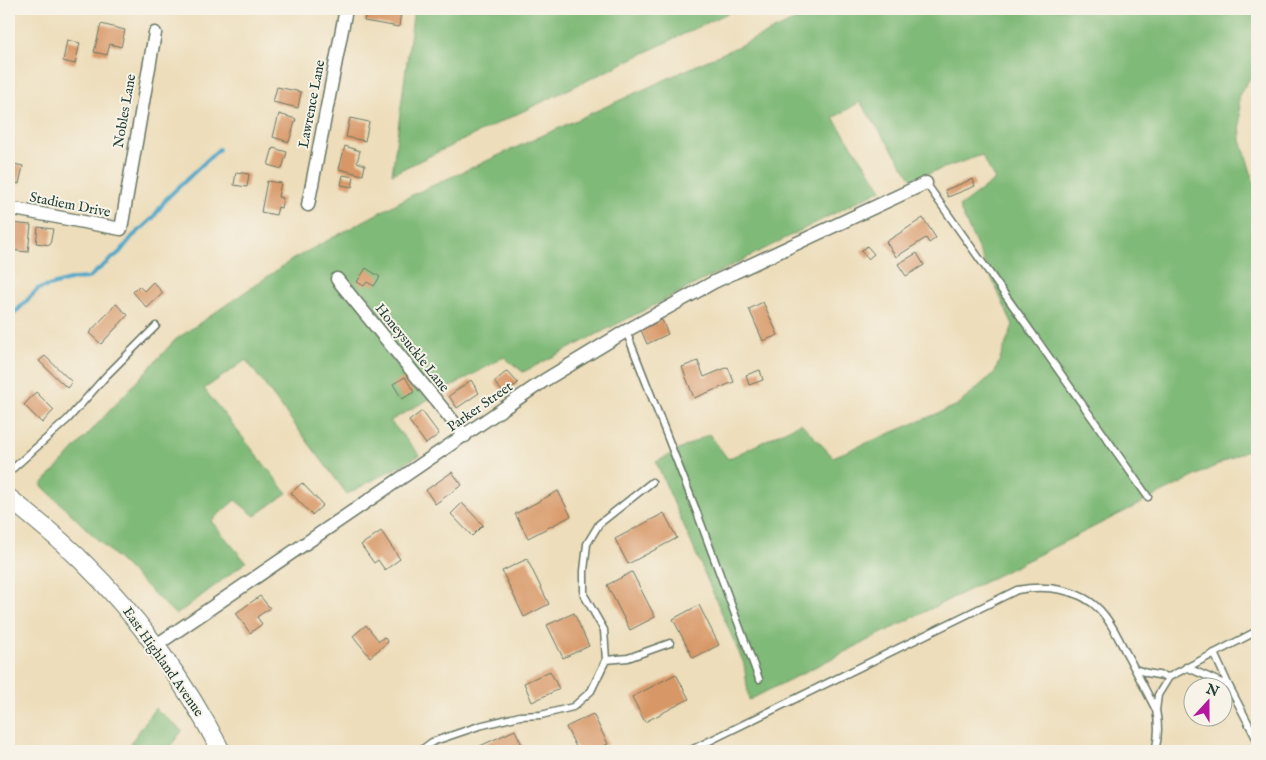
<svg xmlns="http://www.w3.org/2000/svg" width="1266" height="760" font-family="'IM FELL English',serif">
  <rect width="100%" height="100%" fill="#f7f3e8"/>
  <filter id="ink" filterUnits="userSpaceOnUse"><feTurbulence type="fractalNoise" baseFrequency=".02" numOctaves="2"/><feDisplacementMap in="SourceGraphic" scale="10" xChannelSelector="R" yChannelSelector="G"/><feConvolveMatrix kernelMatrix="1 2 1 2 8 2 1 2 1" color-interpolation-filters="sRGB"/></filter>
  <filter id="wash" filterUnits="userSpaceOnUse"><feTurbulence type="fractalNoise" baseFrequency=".0096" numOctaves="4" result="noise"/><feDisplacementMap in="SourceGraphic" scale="20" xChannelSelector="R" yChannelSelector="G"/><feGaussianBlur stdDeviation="1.12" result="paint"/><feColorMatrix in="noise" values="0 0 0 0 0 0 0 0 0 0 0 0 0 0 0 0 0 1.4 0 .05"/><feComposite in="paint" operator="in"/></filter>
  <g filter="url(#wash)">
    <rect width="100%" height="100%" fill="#edddba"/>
    <path fill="#80ba78" stroke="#507c56" d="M414 9H736L392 174Z
      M820 9H1257V76L1253 74 1239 95 1241 140 1257 192V445L749 700 744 664 656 462 709 434 728 459 801 423 833 457 958 405 995 372 1013 325 959 207 995 180 982 155 912 179 860 102 833 118 882 189 523 372 504 357 390 421 420 455 347 494 246 360 204 389 287 493 255 516 235 500 211 521 246 562 176 615 41 485 175 340 293 259 414 194Z
      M155 708 182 731 167 751H125Z"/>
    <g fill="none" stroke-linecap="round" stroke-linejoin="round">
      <path stroke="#48a5c7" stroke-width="4" d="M9 319 38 289 73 279 88 278 120 252 132 237 153 218 166 199 219 149"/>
    </g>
    <g id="blocks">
      <path fill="#d89766" d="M367 9H388L401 11 399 27 364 21Z
        M101 24 125 30 121 47 110 44 107 55 94 52Z
        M67 40 80 43 75 64 63 61Z
        M277 87 301 92 298 108 273 102Z
        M279 114 296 119 289 142 273 137Z
        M350 118 369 122 365 141 346 137Z
        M345 146 360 151 357 162 365 165 363 175 339 169Z
        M273 148 287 152 282 169 268 165Z
        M9 163 23 166 19 184 9 181Z
        M236 172 249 174 247 187 234 185Z
        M343 175 354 177 352 187 341 185Z
        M973 179 975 186 948 197 945 190Z
        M267 181 281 183 278 197 283 198 281 208 278 207 276 215 261 212Z
        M923 218 936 238 929 243 926 238 896 257 886 242Z
        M11 223 31 225 28 252 9 250Z
        M38 227 53 229 50 245 36 243Z
        M867 246 874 254 868 259 861 251Z
        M917 253 924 265 906 276 898 264Z
        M366 268 380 277 374 286 367 282 364 286 357 282Z
        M153 282 163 293 147 308 133 292 139 286 144 291Z
        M763 302 778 335 763 341 749 309Z
        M116 304 128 315 101 344 89 333Z
        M662 320 668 334 647 344 641 330Z
        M45 356 72 382 67 388 39 361Z
        M698 361 704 377 728 367 734 382 694 398 682 367Z
        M760 370 763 380 749 385 746 375Z
        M507 371 518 383 505 394 494 382Z
        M405 377 414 392 402 399 393 384Z
        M471 380 479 393 457 408 449 396Z
        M36 392 54 410 42 423 24 405Z
        M422 411 439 434 426 444 409 421Z
        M452 472 462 485 435 504 426 490Z
        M302 483 323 505 312 515 291 493Z
        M558 491 571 516 528 538 515 514Z
        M462 503 483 525 472 536 451 514Z
        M664 513 677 538 628 564 615 539Z
        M381 531 400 559 385 570 378 560 374 563 361 545Z
        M527 559 549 604 524 617 502 571Z
        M632 572 655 617 630 630 607 585Z
        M260 596 270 608 257 617 262 624 250 633 236 613Z
        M699 605 719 645 693 658 673 619Z
        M574 613 589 646 563 658 547 625Z
        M366 625 379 641 384 637 388 642 370 657 353 636Z
        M550 671 559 689 532 702 524 683Z
        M676 674 689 699 645 722 632 697Z
        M593 714 608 744 594 751H578L566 727Z
        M515 730 525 751H483L480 746Z"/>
    </g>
  </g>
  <g filter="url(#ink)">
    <use href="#blocks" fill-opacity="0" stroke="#677563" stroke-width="1"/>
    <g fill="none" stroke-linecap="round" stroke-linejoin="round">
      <g stroke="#677563" stroke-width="9">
        <path id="lane" d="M926 183 1148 497
          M626 331 696 510 759 679
          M9 472 68 419 106 376 156 326
          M1214 653 1229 686
          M606 660 628 658 670 643
          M1186 667 1229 686 1257 740
          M1135 669 1147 673 1169 677
          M1156 710 1158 695 1169 677 1257 631
          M420 751 432 742 479 726 520 716 541 715 573 707 591 691 606 660 604 630 584 595V571L587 544 599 524 652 482
          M689 751 1017 590C1045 585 1079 588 1100 610 1110 621 1117 635 1124 649 1135 669 1145 689 1156 710 1159 725 1159 737 1155 751"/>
      </g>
      <g stroke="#677563" stroke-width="15">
        <path id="street" d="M308 205 346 9
          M9 208 121 229 155 33
          M337 279 465 436
          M155 646 545 380 626 331 714 282 926 183"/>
      </g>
      <g stroke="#677563" stroke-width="20">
        <path id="secondary" d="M9 498C34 518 60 539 83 562 138 616 186 683 221 751"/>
      </g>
      <use href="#lane" stroke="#fff" stroke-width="6"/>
      <use href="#street" stroke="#fff" stroke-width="12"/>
      <use href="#secondary" stroke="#fff" stroke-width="18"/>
    </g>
  </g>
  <g text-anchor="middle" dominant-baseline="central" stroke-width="4" stroke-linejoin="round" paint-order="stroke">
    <g font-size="14" fill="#1f3d34" stroke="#f7f3e8">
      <text transform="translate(312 104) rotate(-79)">Lawrence Lane</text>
      <text transform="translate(125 111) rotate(-80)">Nobles Lane</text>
      <text transform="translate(70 205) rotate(11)">Stadiem Drive</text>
      <text transform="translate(412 348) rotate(51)">Honeysuckle Lane</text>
      <text transform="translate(480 407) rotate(-35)">Parker Street</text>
      <text transform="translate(163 662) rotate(55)">East Highland Avenue</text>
    </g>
  </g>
  <rect width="1266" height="760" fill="none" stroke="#f7f3e8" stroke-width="30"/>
  <g transform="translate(1208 702) rotate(21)"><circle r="24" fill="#f7f3e8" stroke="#a1aaa0"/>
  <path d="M0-4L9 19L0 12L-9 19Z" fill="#b5179e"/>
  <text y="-8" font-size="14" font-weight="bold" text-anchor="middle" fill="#1f3d34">N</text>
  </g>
</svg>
